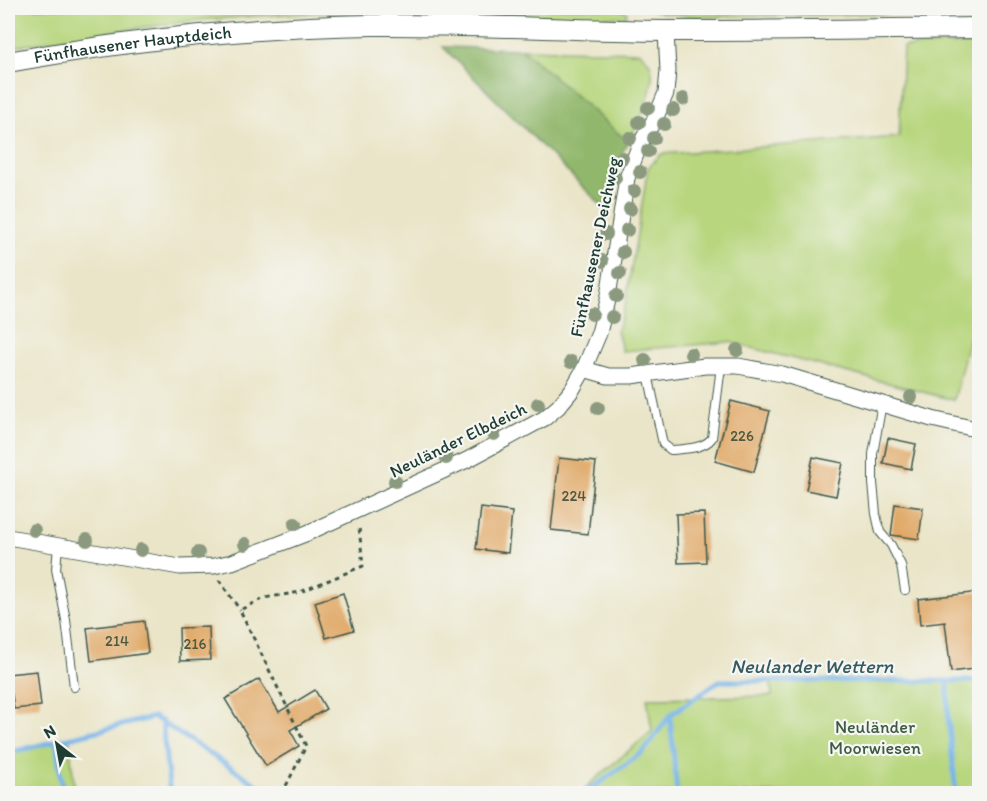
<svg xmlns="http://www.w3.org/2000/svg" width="987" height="801" font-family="Itim,sans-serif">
  <rect width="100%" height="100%" fill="#f6f6f2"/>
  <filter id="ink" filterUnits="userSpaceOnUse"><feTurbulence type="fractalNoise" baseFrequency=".0167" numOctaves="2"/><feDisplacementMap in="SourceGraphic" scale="12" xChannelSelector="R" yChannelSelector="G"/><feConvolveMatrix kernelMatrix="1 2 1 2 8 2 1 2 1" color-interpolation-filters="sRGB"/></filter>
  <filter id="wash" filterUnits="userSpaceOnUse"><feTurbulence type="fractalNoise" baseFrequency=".008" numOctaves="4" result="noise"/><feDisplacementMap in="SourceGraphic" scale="24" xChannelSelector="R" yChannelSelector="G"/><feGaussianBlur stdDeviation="1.35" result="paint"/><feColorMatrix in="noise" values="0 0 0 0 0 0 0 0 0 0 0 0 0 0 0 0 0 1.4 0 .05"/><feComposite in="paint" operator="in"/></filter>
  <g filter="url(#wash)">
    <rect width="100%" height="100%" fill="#eae5c8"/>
    <path fill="#b7d67d" stroke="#6b8a58" stroke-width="1.5" d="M8 8H615L627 12 626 17 579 18 493 16 411 11 288 14 199 20 66 38 8 48Z
      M645 8H979L980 12 697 17 664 13Z
      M979 43V296L954 400 729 342 622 351 617 330 625 306 648 168 661 154 899 137 903 47Z
      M522 49 640 52C644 57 650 61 651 67 657 88 638 123 628 142Z
      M771 681H979V793H579L652 731 647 698 772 696Z
      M69 738 75 793H8V753Z"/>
    <path fill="#91b76c" stroke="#587a50" stroke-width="1.5" d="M443 47 522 49 628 142 617 163 605 209Z"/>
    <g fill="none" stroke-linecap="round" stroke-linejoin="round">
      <path stroke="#77b4e9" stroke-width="5" d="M948 681V716L956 794
        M670 715 677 794
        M162 721 170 794
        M56 741 63 794
        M8 753 154 717 271 794
        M578 794 598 784 644 751 670 715 719 681H980"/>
    </g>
    <g id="blocks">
      <path fill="#e0a866" d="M731 401 770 411 754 472 715 461Z
        M888 438 916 444 911 469 883 463Z
        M813 457 843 463 836 496 806 490Z
        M559 458 596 462 588 534 551 530Z
        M895 504 923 508 919 539 891 535Z
        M481 508 512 512 508 553 476 549Z
        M704 513 706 562 678 563 676 514Z
        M980 592V668L951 672 945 622 920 625 918 599Z
        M343 593 354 630 326 638 315 602Z
        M144 621 148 653 91 661 87 628Z
        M209 627 210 660 180 661 179 628Z
        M37 671 41 706 14 709 12 695H8V674Z
        M259 679 279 712 315 690 326 709 290 730 299 746 266 766 225 699Z"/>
    </g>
  </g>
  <g filter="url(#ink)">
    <use href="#blocks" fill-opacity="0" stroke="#3d564a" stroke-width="1.5"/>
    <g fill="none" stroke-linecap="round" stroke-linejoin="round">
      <g stroke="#3d564a" stroke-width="10">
        <path id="service" d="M648 374 663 444 671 450C684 449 704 449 712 438L721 366
          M882 403 873 454V483L876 514 880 532 891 545 901 565 905 590
          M58 546 56 569 66 620 74 687"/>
      </g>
      <g stroke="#3d564a" stroke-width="17">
        <path id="minor" d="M584 369 608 376H631L705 366H738L782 374 932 419 980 430
          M8 537 180 567 214 566 232 562 305 534 467 460 545 418 558 407 572 390 584 369 599 333 608 296 627 178 640 144 656 117 666 93 668 71 666 31"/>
      </g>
      <g stroke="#3d564a" stroke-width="22">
        <g id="tertiary">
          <path id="s1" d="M8 62C128 40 250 27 372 25 470 24 568 30 666 31 771 31 875 29 980 28"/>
        </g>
      </g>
      <path stroke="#3d564a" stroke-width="3" stroke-dasharray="4.5 4.5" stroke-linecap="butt" d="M629 8 638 12
        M219 580 240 610
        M282 794 306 746 240 610 264 598 300 592 363 566 359 527"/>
      <use href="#service" stroke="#fff" stroke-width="8"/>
      <use href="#minor" stroke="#fff" stroke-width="15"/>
      <use href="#tertiary" stroke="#fff" stroke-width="20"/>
    </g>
    <g fill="#8b9a7f">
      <circle cx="683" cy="99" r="7"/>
      <circle cx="648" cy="108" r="7"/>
      <circle cx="673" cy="110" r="7"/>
      <circle cx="639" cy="122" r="7"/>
      <circle cx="664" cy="124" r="7"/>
      <circle cx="630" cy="138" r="7"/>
      <circle cx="654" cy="138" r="7"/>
      <circle cx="648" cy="151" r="7"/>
      <circle cx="622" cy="158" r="7"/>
      <circle cx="640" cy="172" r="7"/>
      <circle cx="615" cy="178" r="7"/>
      <circle cx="634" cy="191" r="7"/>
      <circle cx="630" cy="209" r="7"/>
      <circle cx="627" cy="230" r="7"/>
      <circle cx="606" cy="234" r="7"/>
      <circle cx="623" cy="252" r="7"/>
      <circle cx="602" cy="261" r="7"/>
      <circle cx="620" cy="273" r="7"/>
      <circle cx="616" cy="296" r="7"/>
      <circle cx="592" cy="314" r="7"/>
      <circle cx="612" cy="317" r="7"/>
      <circle cx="737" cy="350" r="7"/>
      <circle cx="691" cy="354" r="7"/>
      <circle cx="645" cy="360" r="7"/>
      <circle cx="571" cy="362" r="7"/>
      <circle cx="911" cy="397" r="7"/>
      <circle cx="538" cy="404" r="7"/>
      <circle cx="598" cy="408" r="7"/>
      <circle cx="494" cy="434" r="7"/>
      <circle cx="446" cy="458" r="7"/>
      <circle cx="395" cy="481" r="7"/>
      <circle cx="295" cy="524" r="7"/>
      <circle cx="34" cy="530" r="7"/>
      <circle cx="87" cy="540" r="7"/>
      <circle cx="245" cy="544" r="7"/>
      <circle cx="141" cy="550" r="7"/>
      <circle cx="198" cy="553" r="7"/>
    </g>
  </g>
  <g text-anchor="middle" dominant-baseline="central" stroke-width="4.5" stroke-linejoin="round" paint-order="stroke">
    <g font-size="15" fill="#4f5840">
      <text x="742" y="436">226</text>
      <text x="574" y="496">224</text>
      <text x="117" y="641">214</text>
      <text x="195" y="644">216</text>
    </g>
    <g font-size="18" fill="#1f3d34" stroke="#f6f6f2">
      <text stroke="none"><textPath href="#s1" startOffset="126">Fünfhausener Hauptdeich</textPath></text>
      <text transform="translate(595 247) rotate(-78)">Fünfhausener Deichweg</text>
      <text transform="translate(458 440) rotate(-26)">Neuländer Elbdeich</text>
    </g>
    <g font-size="18" fill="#3d5c43" stroke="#f6f6f2">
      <text x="875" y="727">Neuländer<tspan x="875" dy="21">Moorwiesen</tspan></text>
    </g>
    <g font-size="20" font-style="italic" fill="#355b61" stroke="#f6f6f2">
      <text x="812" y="666">Neulander Wettern</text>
    </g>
  </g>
  <rect width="987" height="801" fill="none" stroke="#f6f6f2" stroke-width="30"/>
  <g transform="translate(57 744) rotate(329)" stroke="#f6f6f2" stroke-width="4.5" paint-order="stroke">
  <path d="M0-4.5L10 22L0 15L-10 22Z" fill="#1f3d34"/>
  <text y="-9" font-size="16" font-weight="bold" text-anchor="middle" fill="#1f3d34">N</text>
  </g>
</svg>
